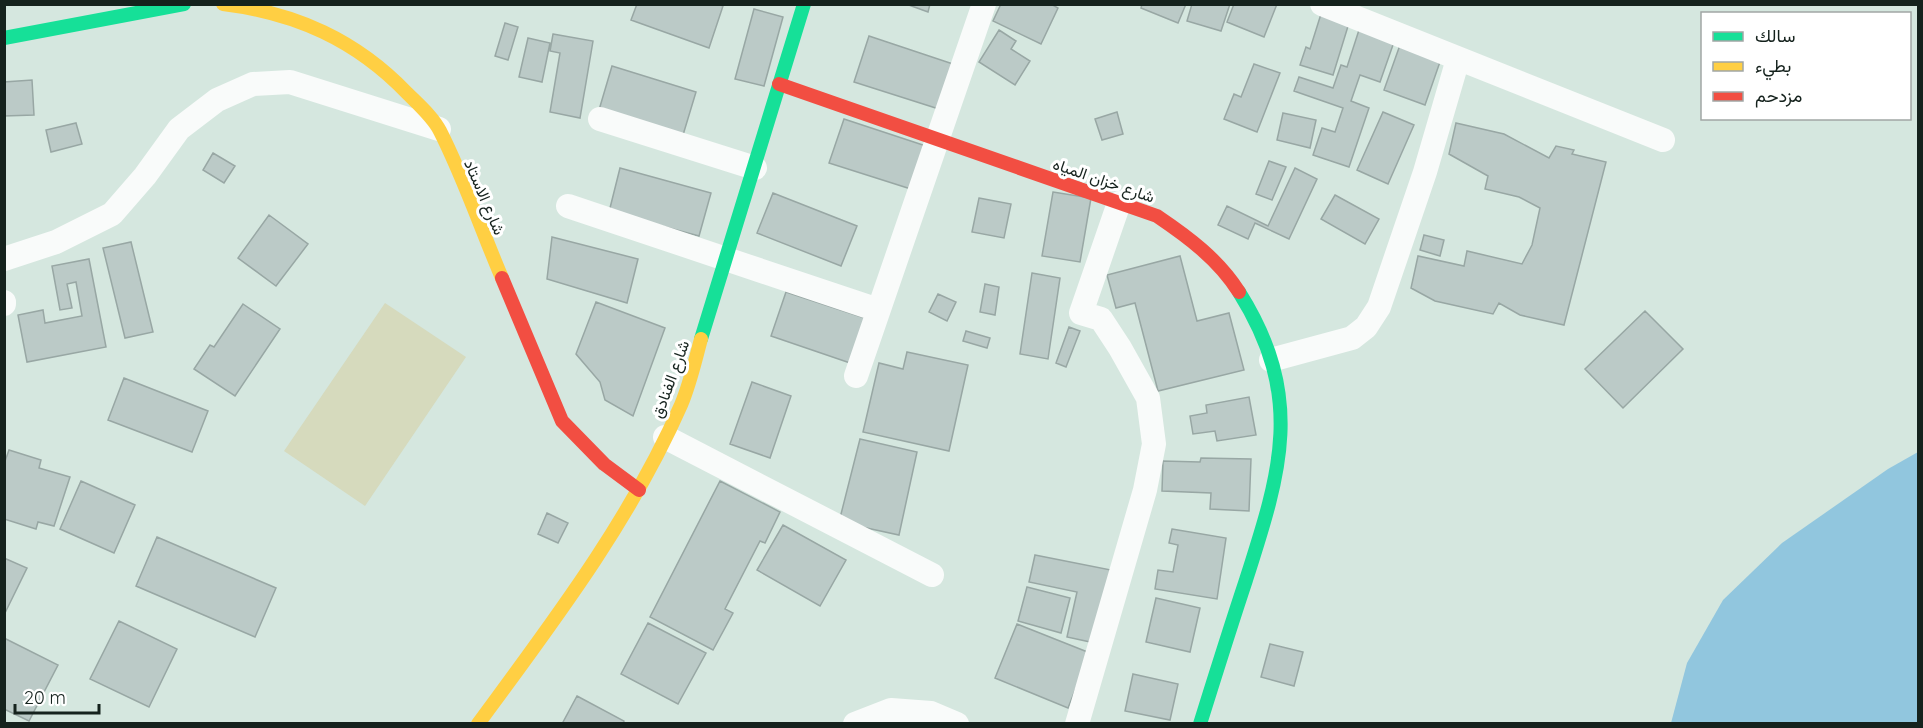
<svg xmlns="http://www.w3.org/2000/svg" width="1923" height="728" font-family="Quicksand,Vazirmatn,sans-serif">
  <rect width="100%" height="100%" fill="#d5e7df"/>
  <path fill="#d6dabd" d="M385 303 466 357 365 506 284 451Z"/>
  <path fill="#91c6de" d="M1918 452V723H1671L1687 663 1723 600 1782 543 1888 469Z"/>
  <path fill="#bbcac7" stroke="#98a7a4" stroke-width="1.5" d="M637 4H718L723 6 709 48 631 20Z
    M906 4H930L928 12Z
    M1001 4H1051L1058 8 1041 44 993 21Z
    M1142 4H1186L1178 23 1141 8Z
    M1192 4H1230L1221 31 1187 21Z
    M1234 4H1277L1264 37 1227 22Z
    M754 9 783 17 764 86 735 79Z
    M1321 14 1349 23 1333 75 1300 65 1306 47 1310 49Z
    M505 23 518 27 508 60 495 56Z
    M999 30 1016 41 1011 49 1030 61 1015 85 979 62Z
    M1359 30 1394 42 1380 82 1360 75 1351 101 1369 108 1349 167 1313 155 1322 128 1335 132 1343 108 1294 91 1299 77 1333 88 1341 65 1347 67Z
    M553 34 593 41 580 118 550 112 560 53 550 51Z
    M869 36 956 65 942 110 854 82Z
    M528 38 550 43 542 82 519 77Z
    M1400 45 1441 59 1425 105 1384 90Z
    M1254 64 1280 73 1257 132 1224 119 1234 94 1241 97Z
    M612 66 696 92 683 135 599 110Z
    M32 80 34 115 4 116V82Z
    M1117 112 1123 134 1102 140 1095 119Z
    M1383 112 1414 125 1388 184 1357 170Z
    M1283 113 1316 120 1310 148 1277 140Z
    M844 119 929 147 914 190 829 163Z
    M76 123 82 144 51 152 46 130Z
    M1456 123 1504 134 1549 158 1556 146 1574 150 1572 154 1606 162 1564 325 1520 315 1499 303 1493 314 1435 301 1411 288 1418 256 1464 266 1467 251 1522 264 1532 245 1540 208 1519 197 1485 189 1488 176 1449 154Z
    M213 153 235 166 224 183 203 170Z
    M1269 161 1286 167 1272 200 1256 194Z
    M620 168 711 193 699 236 609 212Z
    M1295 168 1317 179 1289 239 1255 223 1248 239 1218 225 1227 206 1268 226Z
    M1053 192 1091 198 1080 262 1042 256Z
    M773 193 857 226 841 266 757 233Z
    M1335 195 1379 219 1365 244 1321 219Z
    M979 198 1011 204 1004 238 972 232Z
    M269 215 308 244 276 286 238 258Z
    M1424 235 1444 240 1440 256 1420 250Z
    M552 237 638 259 627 303 547 279Z
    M131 242 153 332 125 338 103 248Z
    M1180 256 1197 321 1229 313 1244 370 1158 391 1135 303 1116 308 1107 275Z
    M89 259 106 347 27 362 18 315 43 310 45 323 82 316 76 282 67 284 72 308 60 310 52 266Z
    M1032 273 1060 278 1048 359 1020 354Z
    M985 284 999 287 995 315 980 312Z
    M786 292 871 320 856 365 771 336Z
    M938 294 956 302 947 321 929 312Z
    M596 302 665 328 633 416 605 400 600 382 576 354Z
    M243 304 280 329 235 396 194 369 210 345 214 347Z
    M1645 311 1683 349 1623 408 1585 369Z
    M1069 327 1080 331 1066 367 1056 363Z
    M966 331 990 338 987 348 963 341Z
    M907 352 968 365 949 451 863 432 879 363 903 369Z
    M124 378 208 411 192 452 108 420Z
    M752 382 791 396 770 458 730 444Z
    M1249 397 1256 435 1217 441 1215 431 1193 434 1190 416 1207 413 1206 405Z
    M860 439 917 452 899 535 839 522Z
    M9 450 41 460 39 468 70 477 54 526 38 522 36 529 4 519V464Z
    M1201 458 1251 459 1249 511 1210 509 1211 493 1162 491 1163 461 1200 462Z
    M81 481 135 505 114 553 60 529Z
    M720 481 780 512 765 543 760 541 725 609 733 613 713 650 650 617Z
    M547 513 568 523 558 543 538 534Z
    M783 525 846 560 820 606 757 570Z
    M1172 529 1226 538 1217 599 1155 589 1158 570 1173 572 1178 545 1169 543Z
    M157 537 276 588 255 637 136 586Z
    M1035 555 1111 570 1095 643 1067 637 1077 592 1029 582Z
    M4 558 27 568 4 615Z
    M1027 587 1070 598 1061 633 1018 621Z
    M1156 598 1200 608 1190 652 1146 642Z
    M119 621 177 649 149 707 90 679Z
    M648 623 706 653 678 704 621 674Z
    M1017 624 1090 653 1068 708 995 678Z
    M4 638 58 665 29 721 4 709Z
    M1270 644 1303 652 1294 686 1261 677Z
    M1133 674 1178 684 1170 720 1125 711Z
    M577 696 624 721 623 724H562Z"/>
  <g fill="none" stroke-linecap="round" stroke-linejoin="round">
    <path stroke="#f9fbfa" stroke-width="24" d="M1322 4 1663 140
      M600 119 755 168
      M568 206 878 310
      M4 259 56 242 112 214 145 176 179 129 217 100 253 84 290 82 439 129
      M4 302V304
      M1271 360 1352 338 1366 327 1379 307 1425 172 1458 59
      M856 376 984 4
      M665 437 932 575
      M855 724 891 710 931 713 957 724
      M1077 724 1145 490 1154 444 1148 398 1120 348 1101 319 1081 313 1119 203"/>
    <path stroke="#16e098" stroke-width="14" d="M4 38 184 4
      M701 339 804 4
      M1200 724C1215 676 1230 628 1246 580 1281 471 1305 397 1239 292"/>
    <path stroke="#ffcf43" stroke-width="14" d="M223 4C296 13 356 40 407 93 418 104 433 117 440 131 464 178 481 229 502 278
      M478 724C553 622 630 521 681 405 690 384 695 361 701 339"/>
    <path stroke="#f24e42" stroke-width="14" d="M779 84 1157 216C1188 237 1218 259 1239 292
      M502 278 562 421 604 464 639 490"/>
  </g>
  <g text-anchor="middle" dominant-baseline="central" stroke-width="6" stroke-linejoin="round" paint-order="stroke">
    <g font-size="16" fill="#15221d" stroke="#fff">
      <text transform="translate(1104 180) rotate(19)">شارع خزان المياه</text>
      <text transform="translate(485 197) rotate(67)">شارع الاستاد</text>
      <text transform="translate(670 379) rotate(-70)">شارع الفنادق</text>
    </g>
  </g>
  <rect width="1923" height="728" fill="none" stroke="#15221d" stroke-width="12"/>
  <rect x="1701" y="12" width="210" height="108" fill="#ffffff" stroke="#a1a7a5" stroke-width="1.5"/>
  <rect x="1713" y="32" width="30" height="9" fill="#16e098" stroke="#a1a7a5" stroke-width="1.5"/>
  <text x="1755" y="42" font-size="18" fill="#15221d">سالك</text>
  <rect x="1713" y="62" width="30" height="9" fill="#ffcf43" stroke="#a1a7a5" stroke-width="1.5"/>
  <text x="1755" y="72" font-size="18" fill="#15221d">بطيء</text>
  <rect x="1713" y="92" width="30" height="9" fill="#f24e42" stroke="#a1a7a5" stroke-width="1.5"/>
  <text x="1755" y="102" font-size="18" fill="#15221d">مزدحم</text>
  <path d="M15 704v9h84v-9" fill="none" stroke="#15221d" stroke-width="3"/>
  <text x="24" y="704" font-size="18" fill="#15221d" stroke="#ffffff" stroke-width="4.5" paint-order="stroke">20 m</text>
</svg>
